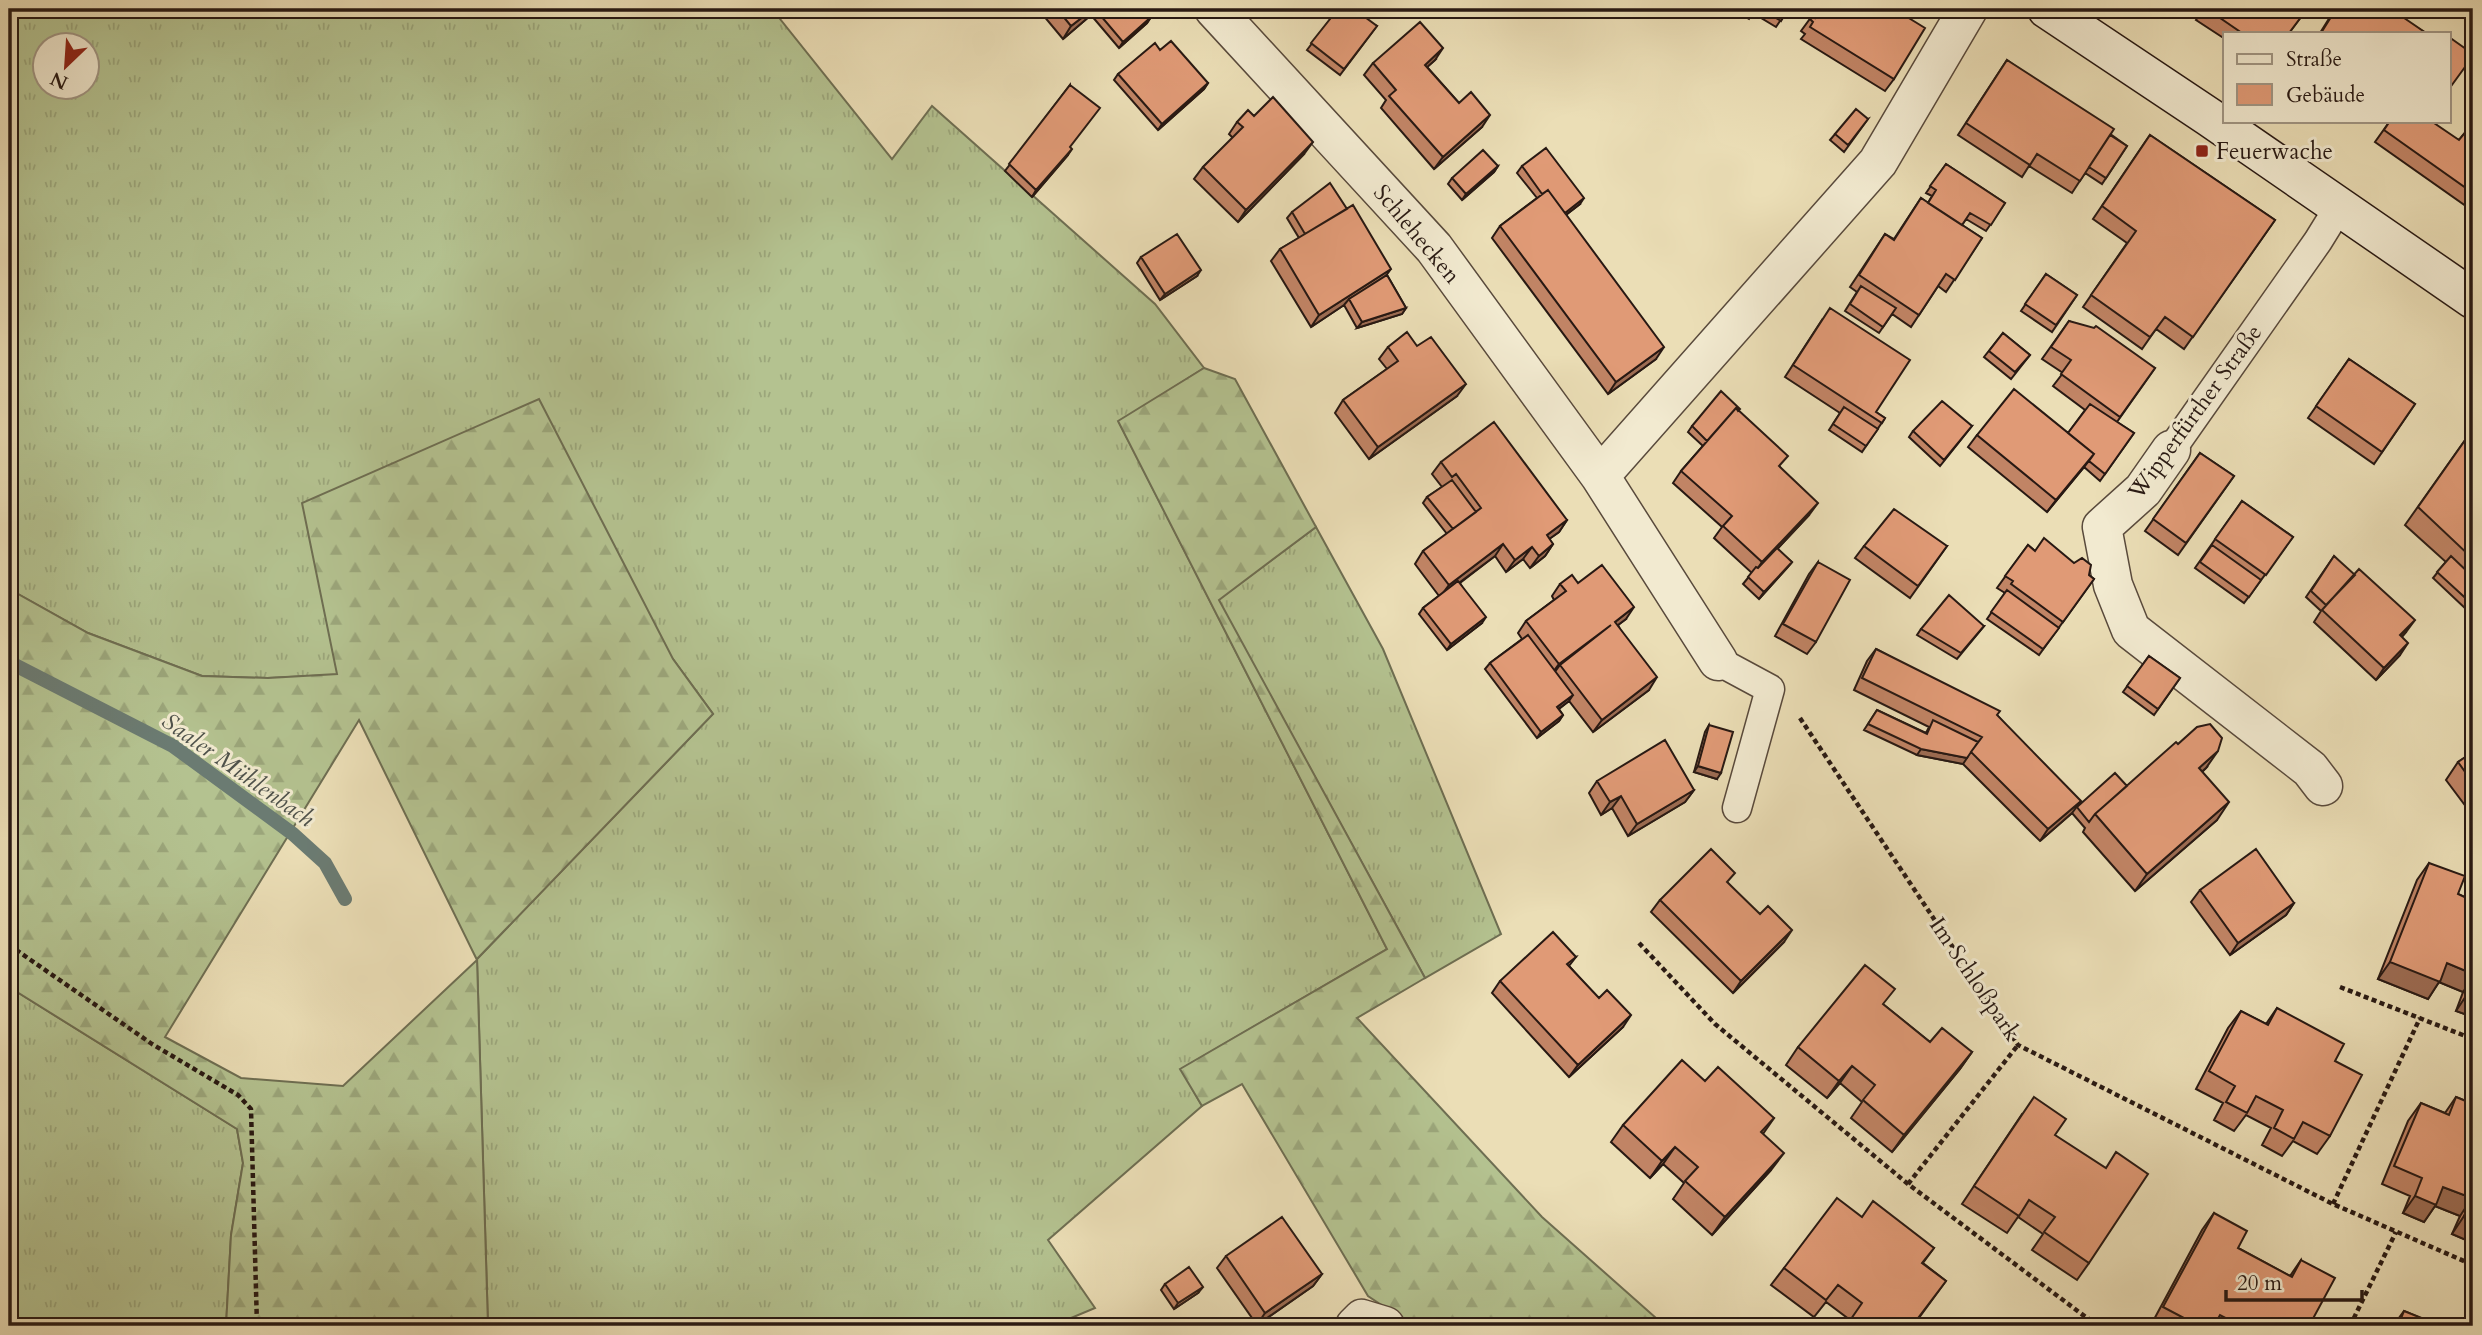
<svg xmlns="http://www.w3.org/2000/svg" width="2482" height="1335" font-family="Cardo,serif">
  <defs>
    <pattern id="grass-tufts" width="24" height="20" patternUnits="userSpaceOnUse" patternTransform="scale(1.75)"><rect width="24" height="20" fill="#b4c290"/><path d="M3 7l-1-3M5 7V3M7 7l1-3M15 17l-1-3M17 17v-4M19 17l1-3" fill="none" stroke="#9ba67b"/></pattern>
    <pattern id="forest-firs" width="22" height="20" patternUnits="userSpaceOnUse" patternTransform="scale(1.75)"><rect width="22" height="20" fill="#b4c290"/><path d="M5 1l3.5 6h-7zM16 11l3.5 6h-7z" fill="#9ba67b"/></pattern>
  </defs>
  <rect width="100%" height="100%" fill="#ebdeb6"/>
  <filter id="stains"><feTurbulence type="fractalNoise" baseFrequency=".00286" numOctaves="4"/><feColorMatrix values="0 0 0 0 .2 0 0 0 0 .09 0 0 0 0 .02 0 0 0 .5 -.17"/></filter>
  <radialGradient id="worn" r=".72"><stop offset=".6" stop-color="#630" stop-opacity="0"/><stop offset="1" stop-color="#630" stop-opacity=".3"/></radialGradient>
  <path fill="url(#grass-tufts)" stroke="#6e6e52" stroke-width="2" fill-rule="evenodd" d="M9 9H772L892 159 932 106 1155 304 1204 368 1119 422 1387 949 1181 1069 1202 1106 1048 1240 1095 1308 1052 1326H488L477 959 713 714 673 659 267 678 202 676 88 633 9 589ZM46 46H88V88H46Z
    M1316 527 1383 649 1501 934 1425 978 1218 600Z
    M9 987 237 1129 243 1163 231 1235 226 1326H9Z"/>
  <path fill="url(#forest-firs)" stroke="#6e6e52" stroke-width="2" fill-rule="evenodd" d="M1204 368 1235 379 1316 527 1219 600 1425 978 1357 1018 1542 1217 1665 1326H1413L1368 1296 1242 1084 1202 1106 1180 1069 1387 949 1118 421Z
    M539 399 673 659 713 714 477 959 488 1326H226L231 1235 243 1163 237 1129 9 987V589L88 633 202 676 268 678 337 674 302 503ZM359 720 477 960 343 1086 241 1078 165 1037Z"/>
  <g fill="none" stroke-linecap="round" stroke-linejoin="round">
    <path stroke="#6b7b72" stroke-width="14" d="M9 662 173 746 293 834 325 863 345 899"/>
    <g stroke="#594a3c" stroke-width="31">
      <path id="service" d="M2171 450 2318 241 2339 207
        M1718 661 1770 689 1737 808"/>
    </g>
    <g stroke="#594a3c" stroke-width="41">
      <path id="minor" d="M1214 9 1434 248 1600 476 1718 661
        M2171 450 2143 490 2102 527 2113 585 2131 630 2310 769 2323 786
        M1600 476 1878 162 1968 9
        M1355 1326 1362 1319 1385 1326"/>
    </g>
    <g stroke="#281913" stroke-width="41">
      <path id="secondary" d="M2047 9 2209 117 2473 299"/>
    </g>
    <path stroke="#281913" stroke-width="4.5" stroke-dasharray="5 3.5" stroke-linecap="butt" d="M1800 718 2018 1045 2333 1204 2473 1265
      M1639 943 1715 1024 1908 1184 2087 1318 2102 1326
      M9 945 152 1044 238 1095 251 1109 257 1326
      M2340 987 2473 1039
      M1908 1184 2018 1045
      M2333 1204 2420 1018
      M2350 1326 2396 1232"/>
    <use href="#service" stroke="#f2ead0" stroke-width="28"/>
    <use href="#minor" stroke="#f2ead0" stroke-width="38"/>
    <use href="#secondary" stroke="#f2ead0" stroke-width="38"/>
  </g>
  <path fill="#c18465" stroke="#281913" stroke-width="2" d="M1038 9H1144L1151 17 1147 23 1119 48 1091 15 1063 39Z
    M1338 9 1377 26 1340 75 1307 50Z
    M1731 9H1788L1776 27 1753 13 1754 11 1749 19Z
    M1791 9H1811L1805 17Z
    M1820 9H1894V79L1885 91 1801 39 1805 34 1801 31 1812 16 1815 17Z
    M2204 9H2307L2289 33H2225V39L2196 20Z
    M2335 9H2386L2426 33H2320Z
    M1160 50 1208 83 1204 89 1158 130 1114 80 1118 74Z
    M1435 60 1427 67 1459 103 1482 127 1434 169 1381 108 1386 100 1364 75 1373 63Z
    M2007 60 2127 146 2102 184 2085 173 2072 193 2029 166 2022 177 1958 135Z
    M1070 85V147L1068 155 1032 197 1005 171Z
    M1254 116 1304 154 1238 222 1194 179 1203 167 1233 138 1229 134 1237 122Z
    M1868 119 1844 152 1830 140 1835 134Z
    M2390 121 2459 140 2473 123V211L2375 142Z
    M2150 135 2275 220 2184 349 2156 329 2142 349 2083 307 2127 243 2093 219Z
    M1946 164 2005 203 1986 231 1966 219 1962 225 1982 238 1946 292 1938 286 1911 327 1892 314 1879 333 1845 311 1857 292 1850 287 1885 234 1894 239 1921 198 1928 203 1932 196 1926 193Z
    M1498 166 1494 172 1462 200 1448 184 1452 178Z
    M1522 166 1580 204 1566 215 1656 359 1608 394 1492 238 1500 226 1537 198 1517 173Z
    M1292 212 1387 275 1406 308 1402 314 1357 328 1344 305 1311 327 1271 261 1280 249 1299 238 1287 218Z
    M1141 257 1197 276 1160 300 1137 263Z
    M2046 274 2077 295 2052 332 2021 311Z
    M1822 320 1876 412 1885 418 1862 452 1829 430 1840 413 1785 377Z
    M2069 321 2155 368 2117 422 2134 433 2100 481 2084 467 2047 512 1968 447 1977 435 2068 433 2085 410 2053 386 2063 373 2042 359Z
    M2003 333 2030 355 2011 379 1984 357Z
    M1417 346 1457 396 1369 459 1335 413 1343 400 1387 369 1379 359 1388 347Z
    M2349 359 2415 404 2374 464 2308 418Z
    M1739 411 1780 467 1809 515 1777 549 1792 562 1759 599 1743 584 1752 573 1714 538 1722 527 1673 483 1681 471 1703 446 1688 432 1692 426Z
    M1972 426 1940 466 1909 437 1913 431Z
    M2473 429V603L2467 610 2433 578 2446 562 2405 525Z
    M2200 453 2234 476 2178 555 2145 531Z
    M1441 462 1567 520 1559 532 1549 539 1553 544 1545 556 1530 568 1523 559 1506 572 1495 556 1460 583 1482 623 1447 650 1419 614 1423 608 1439 596 1415 564 1423 551 1447 534 1423 503 1427 497 1442 487 1432 474Z
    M2242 501 2293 537 2244 603 2195 568Z
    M2028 545 2035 551 2089 575 2094 579 2039 655 1987 619 2005 593 1997 588Z
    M1864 546H1947L1910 598 1855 558Z
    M2334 556 2406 632 2402 637 2400 655 2376 680 2314 622 2321 611 2306 597Z
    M1818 562 1816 642 1807 654 1775 636 1809 574Z
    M1578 583 1626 619 1618 625 1649 690 1593 732 1569 701 1559 709 1563 715 1559 721 1537 738 1485 669 1490 663 1522 639 1518 633 1526 621 1554 600 1552 596 1560 584Z
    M1984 626 1957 659 1917 635 1921 629Z
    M1876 649 1997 715 2077 807 2127 786 2206 768 2202 772 2217 820 2135 891 2083 832 2085 828 2072 813 2040 841 1963 764 1917 755 1864 730 1877 710 1926 733 1929 727 1854 690 1867 661Z
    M2149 656 2180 678 2154 715 2123 692Z
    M1709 725 1717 779 1694 772 1705 732Z
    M2473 752V816L2446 780 2458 762Z
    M1597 781 1694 790 1685 802 1628 836 1612 808 1601 815 1589 793Z
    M2429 863 2458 894 2473 901V1017L2456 1011 2463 992 2439 982 2428 999 2378 979 2417 880Z
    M1728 883 1784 942 1733 993 1651 912 1660 900Z
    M2200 890 2294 903 2286 915 2230 955 2191 902Z
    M1576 957 1569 966 1623 1027 1569 1077 1492 993 1500 981Z
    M1884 1005 1930 1042 1972 1052 1960 1069 1892 1152 1851 1118 1862 1102 1840 1083 1827 1098 1786 1065 1798 1047Z
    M2277 1008 2335 1061 2330 1136 2317 1154 2293 1141 2282 1156 2262 1145 2271 1128 2246 1115 2234 1131 2214 1120 2223 1103 2196 1089 2228 1028 2241 1011 2266 1024Z
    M1705 1081 1774 1118 1763 1134 1771 1170 1712 1235 1673 1199 1684 1183 1663 1164 1650 1178 1611 1142 1623 1125Z
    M2456 1097 2473 1104V1243L2452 1234 2460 1216 2435 1206 2424 1222 2403 1213 2410 1196 2382 1184 2408 1121 2421 1103 2445 1113Z
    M2022 1114 2055 1135 2089 1263 2077 1280 2032 1250 2043 1234 2018 1217 2007 1233 1962 1204Z
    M2214 1213 2238 1248 2290 1276 2301 1260 2309 1326H2154L2151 1325 2202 1230Z
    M1862 1217 1934 1248 1923 1263 1946 1281 1913 1326H1845L1850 1320 1826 1302 1814 1317 1771 1285 1784 1268Z
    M1226 1256 1322 1274 1313 1286 1257 1325 1217 1268Z
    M1165 1284 1198 1293 1174 1309 1161 1290Z
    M2404 1311 2439 1326H2393Z"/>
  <path fill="#9d6c53" stroke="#281913" stroke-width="2" d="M1093 9H1099H1095L1091 15 1063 39 1071 26Z
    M1151 17 1147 23 1119 48 1123 42Z
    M1443 48 1435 60 1416 77 1425 65Z
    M1208 83 1204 89 1158 130 1162 124Z
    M1490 115 1482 127 1434 169 1443 157Z
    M1313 142 1304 154 1238 222 1246 210Z
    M1072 149 1068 155 1032 197 1036 190Z
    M1498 166 1494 172 1462 200 1466 194Z
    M1584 198 1580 204 1555 223 1559 217Z
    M1391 269 1382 281 1349 299 1344 305 1311 327 1319 315Z
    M1201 270 1197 276 1160 300 1165 294Z
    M1406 308 1402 314 1357 328 1362 322Z
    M1664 347 1656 359 1608 394 1616 382Z
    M1466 384 1457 396 1369 459 1378 447Z
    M2094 454 2085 466 2047 512 2056 500Z
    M1818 503 1809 515 1754 574 1762 562Z
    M1567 520 1559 532 1538 547 1547 535Z
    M1503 544 1495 556 1440 597 1449 585Z
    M1553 544 1545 556 1530 568 1539 556Z
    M1532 547 1523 559 1506 572 1515 560Z
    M1792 562 1787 568 1759 599 1764 592Z
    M1634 607 1626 619 1606 634 1615 622Z
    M1486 617 1482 623 1447 650 1451 644Z
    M2415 620 2406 632 2392 647 2400 635Z
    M1611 625 1560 665 1554 673 1550 676 1559 664Z
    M2408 643 2400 655 2376 680 2384 668Z
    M1657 677 1649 690 1593 732 1602 720Z
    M1573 695 1569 701 1553 713 1557 707Z
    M1563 715 1559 721 1537 738 1541 732Z
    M1921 749 1967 758 1963 764 1917 755Z
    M2218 751 2206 768 2187 785 2199 768Z
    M1698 766 1721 773 1717 779 1694 772Z
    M1694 790 1685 802 1628 836 1637 824Z
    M1621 796 1612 808 1601 815 1610 802Z
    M2081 801 2072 813 2040 841 2048 829Z
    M2229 802 2217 820 2135 891 2147 874Z
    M2294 903 2286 915 2230 955 2238 943Z
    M1792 930 1784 942 1733 993 1741 981Z
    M2390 962 2447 963 2473 974V977L2463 992 2439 982 2428 999 2378 979Z
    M2468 993 2473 995V1017L2456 1011Z
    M1631 1015 1623 1027 1569 1077 1578 1065Z
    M1972 1052 1960 1069 1892 1152 1904 1135Z
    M1852 1066 1840 1083 1827 1098 1839 1081Z
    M1675 1147 1663 1164 1650 1178 1662 1161Z
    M1784 1153 1771 1170 1712 1235 1725 1217Z
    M2443 1187 2472 1198 2460 1216 2435 1206 2424 1222 2403 1213 2415 1196Z
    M2464 1216 2473 1220V1243L2452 1234Z
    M1322 1274 1313 1286 1257 1325 1265 1313Z
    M1203 1287 1198 1293 1174 1309 1178 1303Z"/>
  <path fill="#e09a76" stroke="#281913" stroke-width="2" d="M1057 9H1093L1071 26Z
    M1095 9H1144L1151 17 1123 42Z
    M1338 9H1354L1377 26 1344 69 1311 43Z
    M1761 9H1788L1781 21Z
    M1821 9H1894L1925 28 1894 79 1810 27 1813 22 1810 19 1812 16 1815 18Z
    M2207 9H2307L2289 33H2242Z
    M2336 9H2386L2387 10 2391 9 2426 33H2321Z
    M1420 22 1443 48 1425 65 1459 103 1471 92 1490 115 1443 157 1389 96 1396 90 1373 63Z
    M2449 37 2473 54V56L2449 89Z
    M1171 41 1208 83 1162 124 1118 74 1155 43 1160 50Z
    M2007 60 2114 129 2080 181 2037 154 2030 165 1966 123Z
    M1070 85 1100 108 1070 147 1072 149 1036 190 1009 164Z
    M1273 97 1313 142 1246 210 1203 167 1243 127 1237 122 1248 110 1254 116Z
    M1856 109 1868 119 1848 145 1835 134Z
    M2390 121H2431L2459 140 2473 123V193L2384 130Z
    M2110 135 2127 146 2106 178 2089 167Z
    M2150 135 2275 220 2193 337 2165 317 2150 337 2091 295 2136 231 2102 206Z
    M1546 148 1584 198 1565 213 1548 190 1542 194 1522 166Z
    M1483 150 1498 166 1466 194 1452 178Z
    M1946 164 2005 203 1991 225 1970 213 1962 225 1928 203 1936 190 1930 186Z
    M1330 183 1347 209 1305 234 1292 212Z
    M1548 190 1664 347 1616 382 1500 226Z
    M1921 198 1982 238 1955 280 1946 274 1919 315 1859 275 1885 234 1894 240Z
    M1353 205 1391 269 1319 315 1280 249Z
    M1177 234 1201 270 1165 294 1141 257Z
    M2046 274 2077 295 2056 325 2025 304Z
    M1387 275 1406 308 1362 322 1349 299Z
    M1861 286 1896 308 1883 327 1850 304Z
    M1830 308 1910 360 1876 412 1885 418 1882 423 1793 365Z
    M2069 321 2094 328 2096 326 2155 368 2120 417 2061 374 2071 360 2051 347Z
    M1407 332 1417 346 1431 337 1466 384 1378 447 1343 400 1398 361 1388 347Z
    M2003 333 2030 355 2015 372 1989 351Z
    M2349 359 2415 404 2382 452 2316 406Z
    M2014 389 2094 454 2056 500 1977 435Z
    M1721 391 1740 409 1738 411 1736 408 1707 441 1692 426Z
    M1942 401 1972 426 1944 460 1913 431Z
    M2090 404 2134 433 2105 474 2089 461 2094 454 2068 433Z
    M1844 407 1878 429 1866 446 1833 424Z
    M1736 408 1788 456 1779 466 1818 503 1762 562 1723 526 1732 516 1681 471Z
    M1494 422 1567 520 1547 535 1553 544 1539 556 1532 547 1515 560 1503 544 1449 585 1423 551 1481 508 1456 474 1452 477 1441 462Z
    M2473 429V559L2418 507Z
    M2200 453 2234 476 2186 543 2153 519Z
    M1452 480 1476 512 1453 529 1427 497Z
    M2242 501 2293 537 2266 575 2215 539Z
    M1894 509 1947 546 1918 586 1864 546Z
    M2044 538 2074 563 2082 558 2091 565 2089 575 2094 579 2063 622 2011 584 2013 581 2005 576 2028 545 2035 551Z
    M2212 545 2261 580 2249 597 2200 562Z
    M1777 548 1792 562 1764 592 1748 577 1756 567 1758 568Z
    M2334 556 2355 575 2326 605 2311 591Z
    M2451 556 2473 577V602L2472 604 2437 572Z
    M1818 562 1850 580 1816 642 1783 624Z
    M1602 565 1634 607 1615 622 1657 677 1602 720 1560 665 1611 625 1559 664 1526 621 1566 591 1560 584 1572 575 1578 583Z
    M2359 569 2415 620 2400 635 2408 643 2384 668 2322 610Z
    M1458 581 1486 617 1451 644 1423 608Z
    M2007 590 2059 628 2043 649 1991 612Z
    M1949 595 1984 626 1961 653 1921 629Z
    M1528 635 1573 695 1557 707 1563 715 1541 732 1490 663Z
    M1876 649 2000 711 1997 715 2081 801 2048 829 1971 752 1982 737 1862 678Z
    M2149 656 2180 678 2158 709 2127 686Z
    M1877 710 1927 734 1933 720 1978 742 1967 758 1921 749 1868 724Z
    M2210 724 2222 738 2218 751 2199 768 2229 802 2147 874 2095 814 2176 742 2178 744 2197 727Z
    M1709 725 1733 732 1721 773 1698 766Z
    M1665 740 1694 790 1637 824 1621 796 1610 802 1597 781Z
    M2473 752V783L2458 762Z
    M2115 773 2127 786 2095 814 2089 822 2077 807Z
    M1711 849 1735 873 1727 882 1760 914 1768 906 1792 930 1741 981 1660 900Z
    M2256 849 2294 903 2238 943 2200 890Z
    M2429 863 2465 876 2458 894 2473 901V974L2447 963 2440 982 2390 962Z
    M1553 932 1576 957 1567 964 1599 998 1607 990 1631 1015 1578 1065 1500 981Z
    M1865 965 1895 989 1883 1004 1930 1042 1942 1028 1972 1052 1904 1135 1863 1100 1875 1085 1852 1066 1839 1081 1798 1047Z
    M2473 980V995L2468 993Z
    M2277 1008 2344 1044 2335 1061 2362 1075 2330 1136 2303 1122 2294 1139 2274 1128 2283 1110 2256 1096 2247 1113 2226 1102 2235 1086 2209 1071 2241 1011 2268 1025Z
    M1682 1060 1705 1081 1718 1067 1774 1118 1761 1132 1784 1153 1725 1217 1685 1181 1698 1167 1675 1147 1662 1161 1623 1125Z
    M2034 1097 2066 1119 2055 1135 2106 1168 2116 1152 2148 1174 2089 1263 2044 1232 2055 1217 2029 1200 2019 1216 1974 1186Z
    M2456 1097 2473 1104V1220L2464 1216 2472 1198 2443 1187 2436 1205 2415 1196 2422 1178 2394 1166 2421 1103 2449 1115Z
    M1837 1198 1862 1217 1873 1201 1934 1248 1922 1263 1946 1281 1912 1326H1860L1851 1319 1862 1303 1838 1285 1826 1300 1784 1268Z
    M2214 1213 2247 1231 2238 1248 2292 1277 2301 1260 2335 1278 2309 1326H2241L2220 1315 2214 1326H2199L2163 1307Z
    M1282 1217 1322 1274 1265 1313 1226 1256Z
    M1189 1267 1203 1287 1178 1303 1165 1284Z
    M2404 1311 2439 1325V1326H2398Z
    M2004 1322 2010 1326H2001Z"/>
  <rect fill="#8f2418" stroke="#f2ead0" stroke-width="2.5" x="2195" y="144" width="14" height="14" rx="3.5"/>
  <g text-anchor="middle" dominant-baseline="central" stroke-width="6" stroke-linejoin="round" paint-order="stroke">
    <g font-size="23" fill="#281913" stroke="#f2ead0" text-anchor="start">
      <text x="2216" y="151">Feuerwache</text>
    </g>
    <g font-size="23" fill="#281913" stroke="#f2ead0">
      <text transform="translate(1417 234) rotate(50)">Schlehecken</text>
      <text transform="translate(2195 412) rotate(-54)">Wipperfürther Straße</text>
      <text transform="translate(1975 979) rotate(56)">Im Schloßpark</text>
    </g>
    <g font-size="24" font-style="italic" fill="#4f524b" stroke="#f2ead0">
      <text transform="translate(238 770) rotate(35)">Saaler Mühlenbach</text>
    </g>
  </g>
  <rect width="2482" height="1335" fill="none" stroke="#ebdeb6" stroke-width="35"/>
  <rect x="10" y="10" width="2461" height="1314" fill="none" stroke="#281913" stroke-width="3.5"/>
  <rect x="18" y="18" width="2447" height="1300" fill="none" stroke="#281913" stroke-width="2"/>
  <rect x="2223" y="32" width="228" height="91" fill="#f2ead0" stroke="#a19684" stroke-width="2"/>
  <rect x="2237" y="54" width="35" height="10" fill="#f2ead0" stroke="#a19684" stroke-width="2"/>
  <text x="2286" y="66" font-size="21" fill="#281913">Straße</text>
  <rect x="2237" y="84" width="35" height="21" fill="#e09a76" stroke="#a19684" stroke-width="2"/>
  <text x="2286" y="102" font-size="21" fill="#281913">Gebäude</text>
  <g transform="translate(66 66) rotate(205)"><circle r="33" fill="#f2ead0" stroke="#a19684" stroke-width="2"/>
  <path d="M0-5L12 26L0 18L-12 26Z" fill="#8f2418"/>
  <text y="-10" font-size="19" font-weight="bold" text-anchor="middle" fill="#281913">N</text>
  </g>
  <path d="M2226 1290v10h136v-10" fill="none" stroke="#281913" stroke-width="3.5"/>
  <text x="2237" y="1290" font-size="21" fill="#281913" stroke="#f2ead0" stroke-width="5" paint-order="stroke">20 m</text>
  <rect width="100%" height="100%" filter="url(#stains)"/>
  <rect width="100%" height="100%" fill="url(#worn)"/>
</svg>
